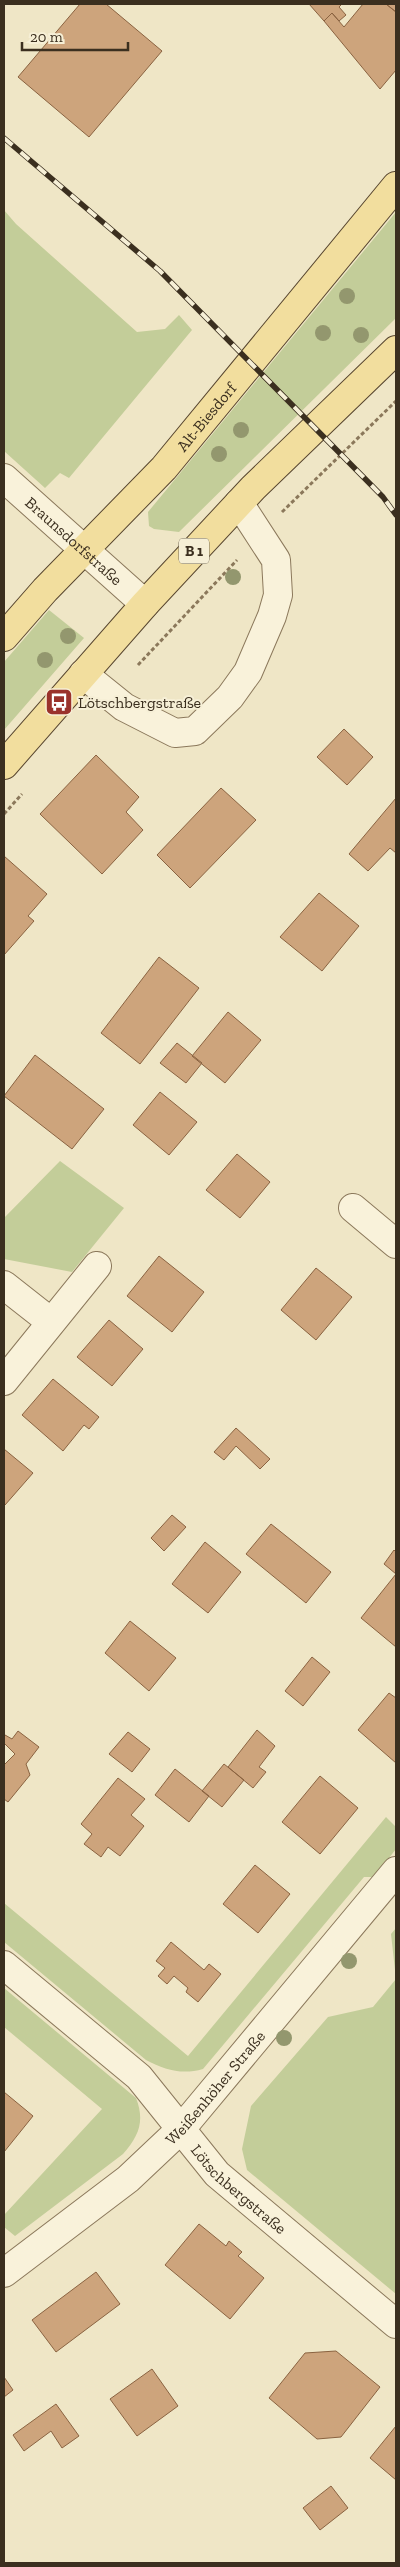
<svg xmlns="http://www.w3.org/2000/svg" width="400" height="2567" font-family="'Zilla Slab',serif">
  <rect width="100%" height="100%" fill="#efe6c6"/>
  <path fill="#c3cd99" d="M4 210 16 224 137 332 165 329 179 315 192 330 69 478 60 473 45 488 4 451Z
    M396 212V318L179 532 154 529 149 526 148 512Z
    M49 610 84 638 4 730V662Z
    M60 1161 124 1208 72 1272 4 1259V1218Z
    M386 1817 396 1827V1849L374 1877H364L203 2069C182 2075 165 2070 146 2060L4 1942V1903L188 2056Z
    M396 1928V2294L247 2170 242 2149 251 2106 328 2017 373 2007 396 1979 391 1934Z
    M4 1988 136 2098C145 2121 139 2136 123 2154L15 2236 4 2227V2215L102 2109 4 2027Z"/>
  <path fill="#cda47c" stroke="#8a6341" d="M80 4H106L162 51 89 137 18 77Z
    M309 4H342L339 7 346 15 339 21 332 13 324 21Z
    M363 4H386L396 12V70L380 89 324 21 332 13 344 27Z
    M386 4H396V12Z
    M344 729 373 757 347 785 317 757Z
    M96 755 139 797 126 812 143 830 102 874 40 814Z
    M221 788 256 820 190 888 157 855Z
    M396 798V853L390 848 368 871 349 854Z
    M4 856 47 894 28 916 34 921 4 955Z
    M319 893 359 926 322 971 280 937Z
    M159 957 199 988 140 1064 101 1033Z
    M228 1012 261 1040 225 1083 192 1056Z
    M177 1043 202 1063 186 1083 160 1063Z
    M35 1055 104 1109 72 1149 4 1096Z
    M160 1092 197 1122 169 1155 133 1125Z
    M237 1154 270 1182 240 1218 206 1190Z
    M159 1256 204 1292 172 1332 127 1296Z
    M316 1268 352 1297 316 1340 281 1310Z
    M109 1320 143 1349 112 1386 77 1357Z
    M53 1379 99 1417 89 1429 84 1425 63 1451 22 1415Z
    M236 1428 270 1459 260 1469 236 1446 224 1460 214 1452Z
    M4 1449 33 1473 5 1505H4Z
    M172 1515 186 1527 164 1551 151 1538Z
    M271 1524 331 1572 306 1603 246 1554Z
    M205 1542 241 1572 208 1613 172 1584Z
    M394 1550 396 1552V1647L361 1618 396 1574 384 1564Z
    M130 1621 176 1658 149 1691 105 1653Z
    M312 1657 330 1672 303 1706 285 1691Z
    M389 1693 396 1698V1763L358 1730Z
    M257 1730 275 1746 259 1767 266 1772 253 1788 228 1767Z
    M18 1731 39 1747 26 1764 30 1775 8 1802 4 1799V1765L15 1754 4 1743V1737L5 1735 12 1739Z
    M128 1732 150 1749 132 1772 109 1754Z
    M224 1764 244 1780 222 1807 202 1791Z
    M175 1769 209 1796 189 1822 155 1795Z
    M320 1776 358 1808 320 1854 282 1822Z
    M118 1778 145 1799 131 1815 144 1826 120 1856 108 1847 101 1857 84 1844 92 1834 81 1824Z
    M255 1865 290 1894 258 1933 223 1904Z
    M171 1942 204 1970 209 1964 221 1974 198 2002 186 1992 188 1988 174 1976 167 1984 158 1976 165 1968 156 1961Z
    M4 2092 33 2116 4 2152Z
    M199 2224 226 2246 229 2241 242 2252 238 2256 264 2278 230 2319 165 2265Z
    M96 2272 120 2304 56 2352 32 2320Z
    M336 2351 380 2387 341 2437 317 2439 269 2398 305 2353Z
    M152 2369 178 2406 137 2436 110 2399Z
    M4 2377 13 2390 4 2397Z
    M56 2404 79 2436 62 2448 51 2431 24 2451 13 2435Z
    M396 2426V2480L370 2458Z
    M331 2486 348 2508 320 2530 303 2508Z"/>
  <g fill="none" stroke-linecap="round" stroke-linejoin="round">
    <g stroke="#8b785b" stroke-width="30">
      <g id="minor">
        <path id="s1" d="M4 478 145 604"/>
        <path d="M83 674 124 707 175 733 195 731 230 697 248 672 272 616 278 595 276 560 239 503"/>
        <path d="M353 1208 396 1244"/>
        <path d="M4 1285 51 1322"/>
        <path d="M4 1381 97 1266"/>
        <path id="s2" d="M4 1965 139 2077 217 2174 396 2324"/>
        <path id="s3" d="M4 2273 128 2179 181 2129 396 1871"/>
      </g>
    </g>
    <g stroke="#58462f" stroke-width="30">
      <g id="major">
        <path id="s4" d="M4 637 45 590 164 468 396 186"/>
        <path d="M4 765 145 604 253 488 396 350"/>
      </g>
    </g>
    <path stroke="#8b785b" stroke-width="3" stroke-dasharray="4 2.5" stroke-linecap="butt" d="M282 512 396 401
      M138 665 237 560
      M4 814 22 794"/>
    <use href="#minor" stroke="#f9f2da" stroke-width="28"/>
    <use href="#major" stroke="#f2de9e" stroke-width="28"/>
    <g stroke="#3b2f1f" stroke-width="5.5">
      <path id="rail" d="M4 138 160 271 383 497 396 515"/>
    </g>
    <use href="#rail" stroke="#f6efd6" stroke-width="4" stroke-dasharray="11" stroke-linecap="butt"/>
  </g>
  <g fill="#93976e">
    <circle cx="347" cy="296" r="8"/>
    <circle cx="323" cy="333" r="8"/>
    <circle cx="361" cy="335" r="8"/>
    <circle cx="241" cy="430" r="8"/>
    <circle cx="219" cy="454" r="8"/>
    <circle cx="233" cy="577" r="8"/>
    <circle cx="68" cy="636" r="8"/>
    <circle cx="45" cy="660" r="8"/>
    <circle cx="349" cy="1961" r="8"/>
    <circle cx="284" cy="2038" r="8"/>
  </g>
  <defs>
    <g id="bus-square" transform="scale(1.4375)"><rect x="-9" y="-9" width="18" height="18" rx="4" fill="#9a322b" stroke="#f6efd6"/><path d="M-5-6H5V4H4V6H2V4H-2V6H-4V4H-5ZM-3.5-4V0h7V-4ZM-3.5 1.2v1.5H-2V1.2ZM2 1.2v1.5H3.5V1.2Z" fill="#fff"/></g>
  </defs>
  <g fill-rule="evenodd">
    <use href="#bus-square" x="59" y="702"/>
  </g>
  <g text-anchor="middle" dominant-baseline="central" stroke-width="4" stroke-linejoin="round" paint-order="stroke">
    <rect fill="#f6efd6" stroke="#736956" stroke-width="1" x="179" y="538.5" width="30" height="25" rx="4"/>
    <g font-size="15" font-weight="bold" fill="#3b2f1f">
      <text x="194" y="551">B 1</text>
    </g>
    <g font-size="16" fill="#3b2f1f" stroke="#f6efd6">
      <text stroke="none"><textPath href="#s4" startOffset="299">Alt-Biesdorf</textPath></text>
      <text stroke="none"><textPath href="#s1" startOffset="94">Braunsdorfstraße</textPath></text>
      <text stroke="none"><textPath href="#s3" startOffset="282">Weißenhöher Straße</textPath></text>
      <text stroke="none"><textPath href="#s2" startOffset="326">Lötschbergstraße</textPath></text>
    </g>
    <g font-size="16" fill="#3b2f1f" stroke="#f6efd6" text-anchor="start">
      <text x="78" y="702">Lötschbergstraße</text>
    </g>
  </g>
  <rect width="400" height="2567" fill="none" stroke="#3b2f1f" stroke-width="10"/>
  <path d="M22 42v8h106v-8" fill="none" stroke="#3b2f1f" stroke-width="2.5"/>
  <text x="30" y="42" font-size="15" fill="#3b2f1f" stroke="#f6efd6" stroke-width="4" paint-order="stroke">20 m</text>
</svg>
